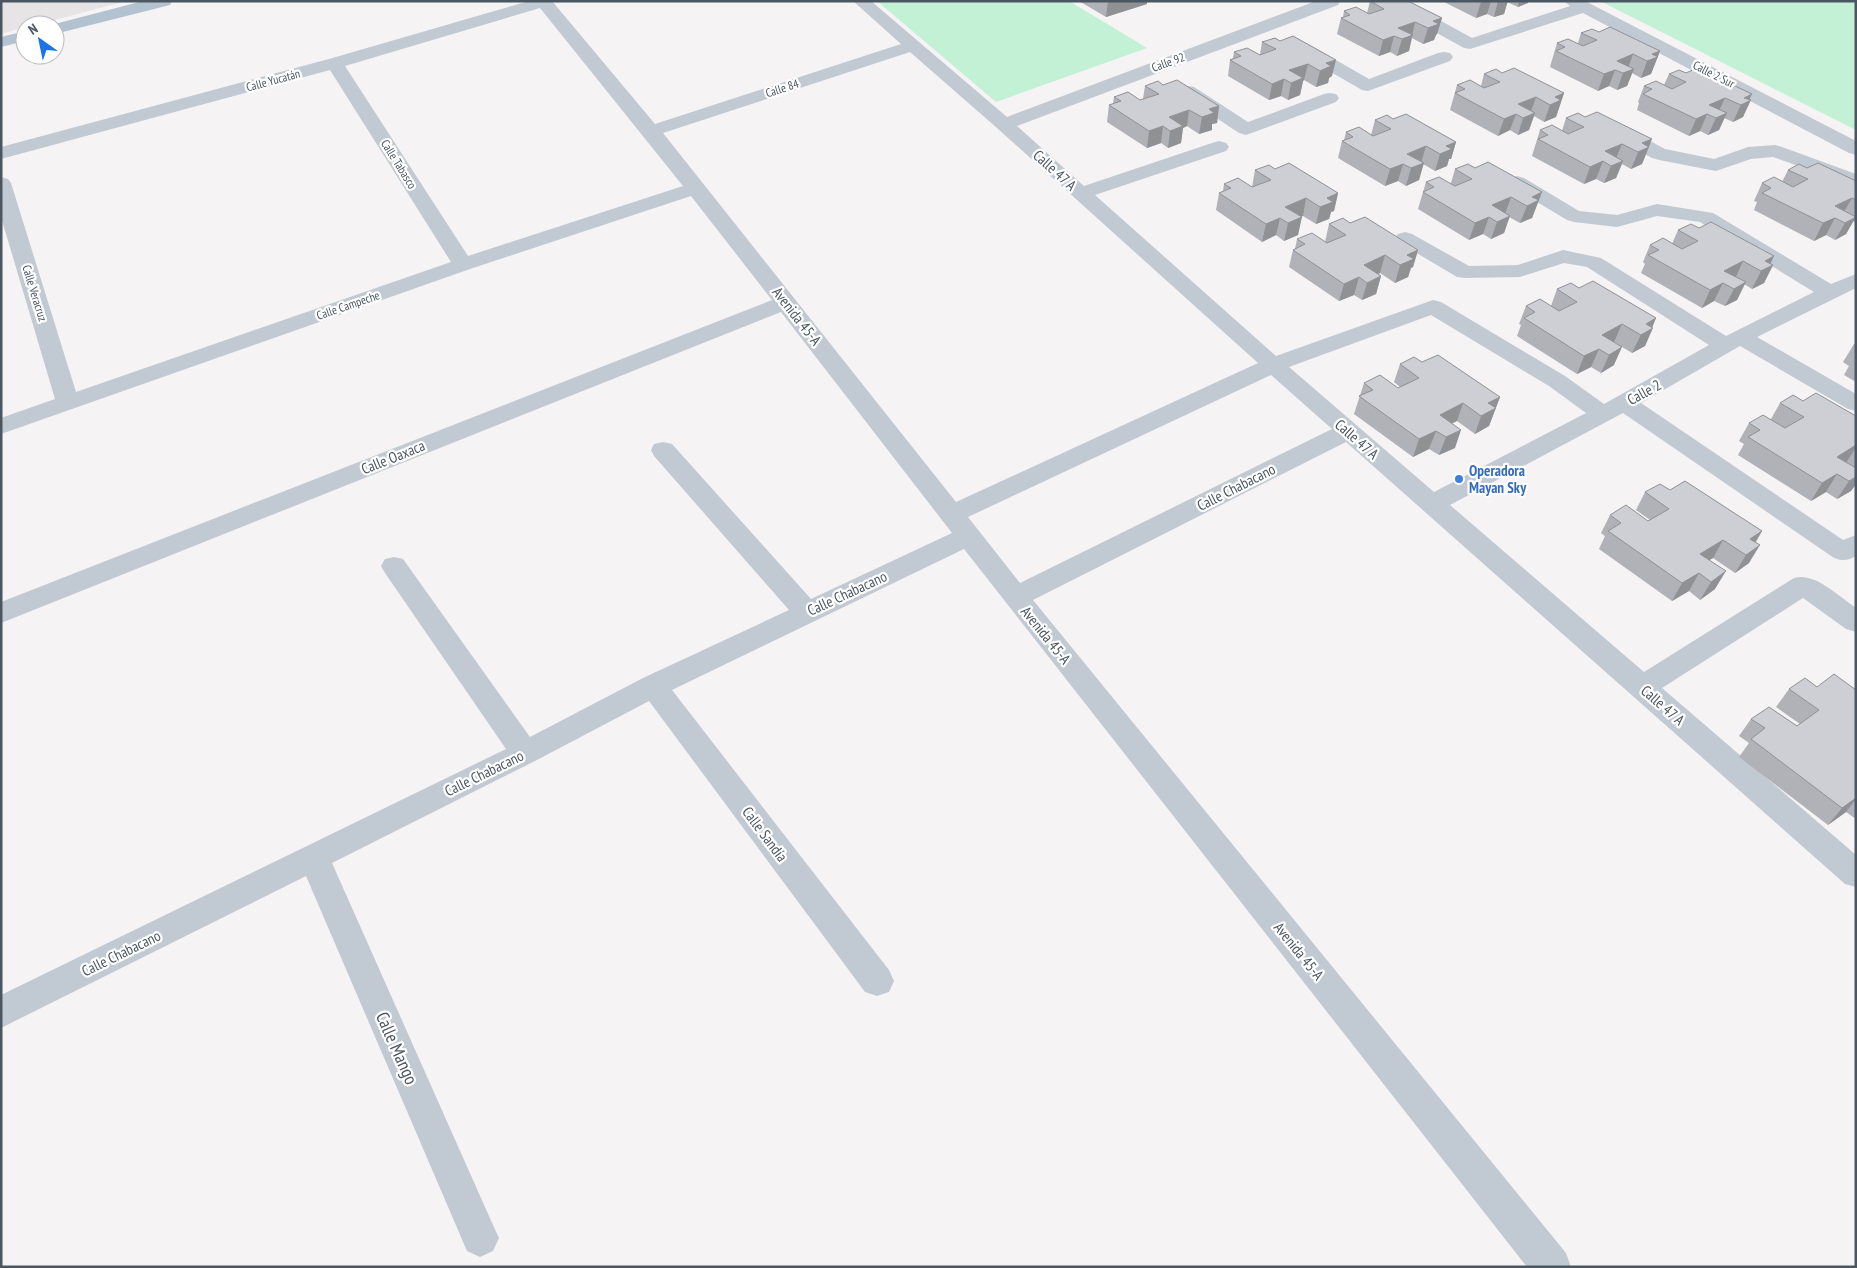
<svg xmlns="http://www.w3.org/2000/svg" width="1857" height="1268" font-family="'PT Sans Narrow',sans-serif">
  <rect width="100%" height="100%" fill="#f5f3f3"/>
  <path fill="#e6e4e5" d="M1 1H127L35 25H25V27L1 34Z"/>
  <path fill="#c3f1d5" d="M877 1H1069L1147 48 996 102Z
    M1600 1H1856V130Z"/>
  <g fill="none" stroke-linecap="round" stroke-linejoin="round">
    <path fill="#c1cad2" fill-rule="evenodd" d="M529 1H552L655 124 901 44 853 1H871L1007 117 1316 1H1340L1338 5 1017 126 1084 186 1212 143 1219 141 1226 143 1229 147 1226 151 1095 195 1276 356 1433 300 1441 302 1565 376 1604 404 1709 345 1587 267 1564 263 1520 277 1465 278 1457 277 1398 242 1395 238 1398 234 1405 232 1412 234 1469 266 1518 265 1563 250 1601 258 1726 336 1814 292 1700 222 1657 216 1617 227 1574 222 1567 220 1510 186 1507 182 1510 178 1517 176 1524 178 1579 211 1617 215 1657 204 1713 213 1831 284 1856 274V288L1757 337 1856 394V411L1848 409 1740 346 1641 403 1843 540 1856 535V556C1848 561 1842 561 1834 558L1623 413 1450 505 1644 672 1794 578C1815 572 1838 596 1856 608V632L1846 629 1803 598 1662 688 1856 855V887L1845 884 1346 442 1033 600 1566 1253 1571 1267H1527L964 549 672 690 889 970 894 981 889 992 877 996 865 992 649 701 535 761 332 863 493 1225 499 1238 493 1251 480 1257 467 1251 306 876 1 1028V995L506 749 385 573 381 566 385 559 394 557 403 559 530 737 643 678 789 610 654 456 651 450 654 444 663 442 672 444 811 599 952 533 781 312 1 623V602L772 300 691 196 470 269 1 434V418L55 399 1 217V177L8 179 11 183 76 392 451 262 330 70 1 159V147L329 59ZM540 8 683 186 468 256 345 66ZM910 52 997 128 1258 363 956 502 663 133ZM1431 315 1549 386 1586 413 1434 492 1289 367ZM1271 375 1332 429 1020 583 968 517Z
      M1384 1H1405L1472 38 1570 6 1564 1H1585L1856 141V155L1849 153 1583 13 1470 49 1464 48 1386 5Z
      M1302 43 1308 44 1369 79 1438 53 1444 52 1450 53 1453 57 1450 61 1368 91 1362 90 1296 52 1293 48 1296 44Z
      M1188 86 1194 87 1248 122 1324 94 1330 93 1336 94 1339 98 1336 102 1246 135 1239 133 1182 95 1179 91 1182 87Z
      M1617 125 1624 127 1665 149 1714 159 1748 147 1775 145 1782 147 1856 174V187L1773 157 1751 159 1716 171 1659 160 1652 158 1610 135 1608 131 1610 127Z"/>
    <path fill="#b3c2d1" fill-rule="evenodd" d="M143 1H172L170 5 55 34V25H51Z
      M25 31V41L1 47V37Z"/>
  </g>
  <path fill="#b0b2b7" d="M1079 1H1147V4L1106 17Z
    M1370 1 1442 18 1437 34 1436 35 1434 40 1423 44 1412 38 1409 51 1397 56 1390 52 1379 56 1337 34 1341 18 1343 17 1344 11 1367 13Z
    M1442 1H1528V3L1518 7 1507 2 1504 14 1494 17 1487 14 1476 18Z
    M1599 32 1660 51 1651 74 1641 78 1632 73 1627 86 1617 90 1609 86 1598 91 1550 67 1552 60 1557 43H1578L1581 33Z
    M1275 38 1332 76 1329 78 1328 83 1316 87 1304 80 1303 81 1300 95 1288 100 1281 96 1269 100 1228 76 1230 60 1233 58 1234 52 1260 55 1262 42Z
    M1502 73 1564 93 1556 117 1544 122 1534 116 1529 130 1518 135 1510 130 1498 136 1450 110 1457 85 1481 86 1484 74Z
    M1669 74 1749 100 1743 117 1733 122 1724 118 1719 130 1708 135 1700 131 1689 136 1637 110 1639 103 1638 102 1644 86 1664 85Z
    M1163 85 1219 106 1217 123 1212 124V130L1199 134 1187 126 1183 128 1181 143 1168 148 1161 143 1147 148 1107 122 1109 105 1113 104 1114 97 1140 100 1143 99 1145 86Z
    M1566 118 1649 147 1642 164 1631 169 1622 164 1616 178 1604 183 1596 179 1584 184 1532 156 1540 130 1562 131Z
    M1393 119 1456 142 1451 159H1449L1447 166 1435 171 1423 164 1419 180 1406 186 1398 181 1385 186 1338 158 1342 141 1344 140 1346 132 1371 135 1375 120Z
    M1475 168 1542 192 1532 218 1520 223 1509 217 1504 233 1491 239 1483 234 1469 240 1418 209 1426 182 1451 183 1455 169Z
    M1807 168 1856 181V222L1853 221 1846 234 1835 240 1826 235 1814 241 1754 210 1757 202 1754 201 1762 183 1782 182 1788 170Z
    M1275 169 1338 193 1334 211 1331 212 1329 219 1316 224 1303 216H1301L1298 235 1284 241 1276 235 1262 242 1216 210 1219 193 1223 191 1224 184 1252 187 1255 170Z
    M1350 223 1418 250 1413 267 1411 268 1408 277 1395 283 1380 273 1378 274 1381 276 1376 294 1362 300 1354 295 1339 301 1289 267 1293 250 1295 249 1297 239 1325 242 1329 224Z
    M1678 230 1771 264 1773 265 1764 283 1752 289 1744 284 1737 300 1725 306 1714 301 1702 308 1641 273 1645 264 1643 262 1650 245 1672 244Z
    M1579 288 1656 318 1645 346 1632 353 1614 342V365L1601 373 1591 367 1577 374 1517 336 1521 325 1519 324 1526 306H1551L1557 289Z
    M1856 343V382L1844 375 1849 366 1843 362 1854 344Z
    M1422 362 1500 397 1489 426 1475 434 1457 421 1452 423 1455 448 1439 455 1429 449 1413 457 1354 414 1364 383 1398 388 1400 387 1394 382 1400 364Z
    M1803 401 1856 416V484L1851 491 1837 499 1826 492 1811 501 1738 455 1744 444 1739 441 1749 423 1771 419 1780 403Z
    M1670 490 1762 531 1756 542 1749 563 1735 573 1713 558 1709 560 1715 589 1700 600 1689 591 1672 601 1599 549 1605 536 1601 533 1610 515 1648 521 1650 520 1636 510 1645 492Z
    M1817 687 1856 690V819L1846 812 1828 825 1739 757 1749 743 1739 736 1751 719 1797 726 1800 724 1776 707 1789 689Z"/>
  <path fill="#909195" d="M1108 1H1147V4L1106 17Z
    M1482 1H1491L1487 14 1476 18 1481 2Z
    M1498 1H1508L1504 14 1494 17Z
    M1519 1H1528V3L1518 7Z
    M1442 18 1437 34 1436 35 1434 40 1423 44 1428 28 1433 21Z
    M1415 22 1409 51 1397 56 1402 39 1398 28Z
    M1394 36 1390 52 1379 56 1383 40Z
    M1660 51 1651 74 1641 78 1647 61 1652 54Z
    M1633 54 1627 71 1615 70 1609 86 1598 91 1604 74 1617 61Z
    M1336 60 1332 76 1329 78 1328 83 1316 87 1320 71 1326 63Z
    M1308 64 1304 80 1303 81 1300 95 1288 100 1291 83 1289 70Z
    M1634 69 1627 86 1617 90 1623 73Z
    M1284 79 1281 96 1269 100 1272 84Z
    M1564 93 1556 117 1544 122 1550 105 1555 97Z
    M1752 94 1748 102 1751 100 1743 117 1733 122 1744 98Z
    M1536 97 1530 114H1516L1510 130 1498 136 1504 119 1518 104Z
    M1725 98 1717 115 1707 114 1700 131 1689 136 1696 119 1709 105Z
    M1219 106 1217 123 1212 124V130L1199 134 1202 117 1209 109Z
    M1189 110 1187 126 1183 128 1181 143 1168 148 1170 131 1169 117Z
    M1535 113 1529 130 1518 135 1523 118Z
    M1727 113 1719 130 1708 135 1716 118Z
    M1163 126 1161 143 1147 148 1149 131Z
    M1652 139 1642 164 1631 169 1642 143Z
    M1456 142 1451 159H1449L1447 166 1435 171 1440 154 1446 146Z
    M1622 144 1615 161H1603L1596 179 1584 184 1590 167 1605 151Z
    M1426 146 1421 163 1407 154Z
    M1623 161 1616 178 1604 183 1611 166Z
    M1424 163 1419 180 1406 186 1411 168Z
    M1403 164 1398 181 1385 186 1390 169Z
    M1542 192 1532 218 1520 223 1527 206 1532 197Z
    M1338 193 1334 211 1331 212 1329 219 1316 224 1320 207 1327 198Z
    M1511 197 1505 214 1489 217 1483 234 1469 240 1475 223 1492 205Z
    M1306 198 1303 216 1286 222 1285 207Z
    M1852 198 1842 215 1835 218 1826 235 1814 241 1823 223 1835 206Z
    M1510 216 1504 233 1491 239 1497 222Z
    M1302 217 1298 235 1284 241 1288 223Z
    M1856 217 1846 234 1835 240 1845 223Z
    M1280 218 1276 235 1262 242 1266 224Z
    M1418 250 1413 267 1411 268 1408 277 1395 283 1400 265 1407 255Z
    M1385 255 1380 273 1364 280V265Z
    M1774 256 1769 267 1773 265 1764 283 1752 289 1761 271 1765 261Z
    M1743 261 1735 279 1723 283 1714 301 1702 308 1710 290 1724 271Z
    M1381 276 1376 294 1362 300 1367 283Z
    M1359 277 1354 295 1339 301 1344 284Z
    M1746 282 1737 300 1725 306 1734 289Z
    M1656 318 1651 330 1653 328 1645 346 1632 353 1646 324Z
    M1622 324 1614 342 1600 349H1599L1591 367 1577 374 1584 356 1602 335Z
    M1622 347 1614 365 1601 373 1609 355Z
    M1500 397 1489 426 1475 434 1481 416 1488 403Z
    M1463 403 1457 421 1437 431H1436L1429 449 1413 457 1419 439 1440 415Z
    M1461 430 1455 448 1439 455 1446 437Z
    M1856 445V447L1846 463 1837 457Z
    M1837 474 1826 492 1811 501 1822 483Z
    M1856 477V484L1851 491 1837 499 1849 481Z
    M1762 531 1751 549 1750 539Z
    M1723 540 1713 558 1690 572 1700 554Z
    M1760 545 1749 563 1735 573 1746 555Z
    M1726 571 1715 589 1700 600 1711 582Z
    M1699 573 1689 591 1672 601 1682 583Z
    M1856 798V799L1846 812 1828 825 1842 808Z"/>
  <path fill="#cdcfd5" stroke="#909195" d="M1370 1H1408L1442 18 1433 21 1439 24 1428 28 1415 22 1398 28 1413 35 1402 39 1394 36 1383 40 1341 18 1350 15 1344 11 1356 7 1369 14 1384 9Z
    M1610 27 1660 51 1652 54 1658 57 1647 61 1633 54 1617 61 1634 69 1623 73 1615 70 1604 74 1556 51 1565 47 1557 43 1568 39 1583 46 1597 40 1581 33 1592 29 1599 32Z
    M1293 36 1336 60 1326 63 1331 66 1320 71 1308 64 1289 70 1303 78 1291 83 1284 79 1272 84 1230 60 1241 56 1234 52 1247 48 1260 55 1276 49 1262 42 1275 38 1280 41Z
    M1514 68 1564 93 1555 97 1561 100 1550 105 1536 97 1518 104 1535 113 1523 118 1516 114 1504 119 1455 93 1465 89 1457 85 1470 80 1484 88 1500 82 1484 74 1496 69 1502 73Z
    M1697 68 1752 94 1744 98 1751 100 1741 105 1725 98 1709 105 1727 113 1716 118 1707 114 1696 119 1643 94 1652 89 1644 86 1656 81 1672 89 1686 82 1669 74 1679 70 1686 73Z
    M1177 80 1219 106 1209 109 1214 113 1202 117 1189 110 1169 117 1183 126 1170 131 1163 126 1149 131 1109 105 1121 101 1114 97 1128 92 1140 100 1159 94 1145 86 1158 81 1163 85Z
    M1597 112 1652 139 1642 143 1649 147 1638 152 1622 144 1605 151 1623 161 1611 166 1603 161 1590 167 1538 139 1548 135 1540 130 1552 125 1568 134 1584 127 1566 118 1578 113 1585 117Z
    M1406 114 1456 142 1446 146 1452 149 1440 154 1426 146 1407 154 1424 163 1411 168 1403 164 1390 169 1342 141 1353 137 1346 132 1359 127 1373 136 1391 129 1375 120 1387 115 1393 119Z
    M1488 162 1542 192 1532 197 1539 200 1527 206 1511 197 1492 205 1510 216 1497 222 1489 217 1475 223 1423 192 1434 187 1426 182 1439 177 1455 186 1472 179 1455 169 1468 164 1475 168Z
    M1289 163 1338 193 1327 198 1333 202 1320 207 1306 198 1285 207 1302 217 1288 223 1280 218 1266 224 1219 193 1231 188 1224 184 1238 178 1252 187 1271 180 1255 170 1269 165 1275 169Z
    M1818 163 1856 181V200L1852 198 1835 206 1856 217 1845 223 1835 218 1823 223 1762 193 1771 188 1762 183 1774 177 1793 187 1808 179 1788 170 1799 164 1807 168Z
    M1365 217 1418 250 1407 255 1414 259 1400 265 1385 255 1364 265 1381 276 1367 283 1359 277 1344 284 1293 250 1305 244 1297 239 1312 233 1327 243 1346 235 1329 224 1343 218 1350 223Z
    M1711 222 1774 256 1765 261 1773 265 1761 271 1743 261 1724 271 1746 282 1734 289 1723 283 1710 290 1648 255 1659 250 1650 245 1663 238 1682 249 1698 241 1678 230 1691 224 1699 228Z
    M1593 281 1656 318 1646 324 1653 328 1641 335 1622 324 1602 335 1622 347 1609 355 1599 349 1584 356 1524 318 1535 312 1526 306 1540 299 1559 311 1577 302 1557 289 1571 283 1579 288Z
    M1438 355 1500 397 1488 403 1496 408 1481 416 1463 403 1440 415 1461 430 1446 437 1436 431 1419 439 1359 396 1373 390 1364 383 1380 375 1398 388 1419 378 1400 364 1414 357 1422 362Z
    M1816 393 1856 416V445L1837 457 1856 468V477L1849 481 1837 474 1822 483 1748 437 1760 430 1749 423 1763 415 1785 428 1804 417 1780 403 1793 395 1803 401Z
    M1685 481 1762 531 1750 539 1760 545 1746 555 1723 540 1700 554 1726 571 1711 582 1699 573 1682 583 1608 531 1621 523 1610 515 1626 505 1648 521 1669 509 1645 492 1660 484 1670 490Z
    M1834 674 1856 690V798L1842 808 1751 739 1765 728 1751 719 1769 707 1797 726 1819 710 1789 689 1805 678 1817 687Z"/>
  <circle fill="#3f7fe0" stroke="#fff" stroke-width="2" cx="1459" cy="479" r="5"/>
  <g text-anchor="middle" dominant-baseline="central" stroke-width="4.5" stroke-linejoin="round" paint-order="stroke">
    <g font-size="12" fill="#4a5661" stroke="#fff">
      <text transform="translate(1168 62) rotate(-20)">Calle 92</text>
      <text transform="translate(1714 74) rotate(27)">Calle 2 Sur</text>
      <text transform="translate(273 80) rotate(-15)">Calle Yucatán</text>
      <text transform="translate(782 88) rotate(-18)">Calle 84</text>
      <text transform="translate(399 164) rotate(58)">Calle Tabasco</text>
      <text transform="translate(35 293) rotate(73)">Calle Veracruz</text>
      <text transform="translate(348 305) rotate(-19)">Calle Campeche</text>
    </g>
    <g font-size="15" fill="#4a5661" stroke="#fff">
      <text transform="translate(1055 170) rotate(42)">Calle 47 A</text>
      <text transform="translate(797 316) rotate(52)">Avenida 45-A</text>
      <text transform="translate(1644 392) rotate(-29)">Calle 2</text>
      <text transform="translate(1357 439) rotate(41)">Calle 47 A</text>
      <text transform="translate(393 457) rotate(-22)">Calle Oaxaca</text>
      <text transform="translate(1236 487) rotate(-27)">Calle Chabacano</text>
      <text transform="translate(847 593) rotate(-25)">Calle Chabacano</text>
      <text transform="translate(1046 635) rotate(51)">Avenida 45-A</text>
      <text transform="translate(1663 705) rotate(41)">Calle 47 A</text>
      <text transform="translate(484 773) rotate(-26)">Calle Chabacano</text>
      <text transform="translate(765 834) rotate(53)">Calle Sandía</text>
      <text transform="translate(1299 951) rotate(51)">Avenida 45-A</text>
      <text transform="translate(121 953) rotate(-26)">Calle Chabacano</text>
    </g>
    <g font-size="15" font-weight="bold" fill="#366cbe" stroke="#fff" text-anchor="start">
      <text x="1469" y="470">Operadora<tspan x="1469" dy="17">Mayan Sky</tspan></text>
    </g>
    <g font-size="18" fill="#4a5661" stroke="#fff">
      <text transform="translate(397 1048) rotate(66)">Calle Mango</text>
    </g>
  </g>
  <rect width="1857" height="1268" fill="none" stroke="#4a5661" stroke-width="5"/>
  <g transform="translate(40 40) rotate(327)"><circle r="24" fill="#ffffff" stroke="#b7bbc0"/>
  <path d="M0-4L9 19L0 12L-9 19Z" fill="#1a73e8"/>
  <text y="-8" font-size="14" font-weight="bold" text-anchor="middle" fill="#4a5661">N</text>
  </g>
</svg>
